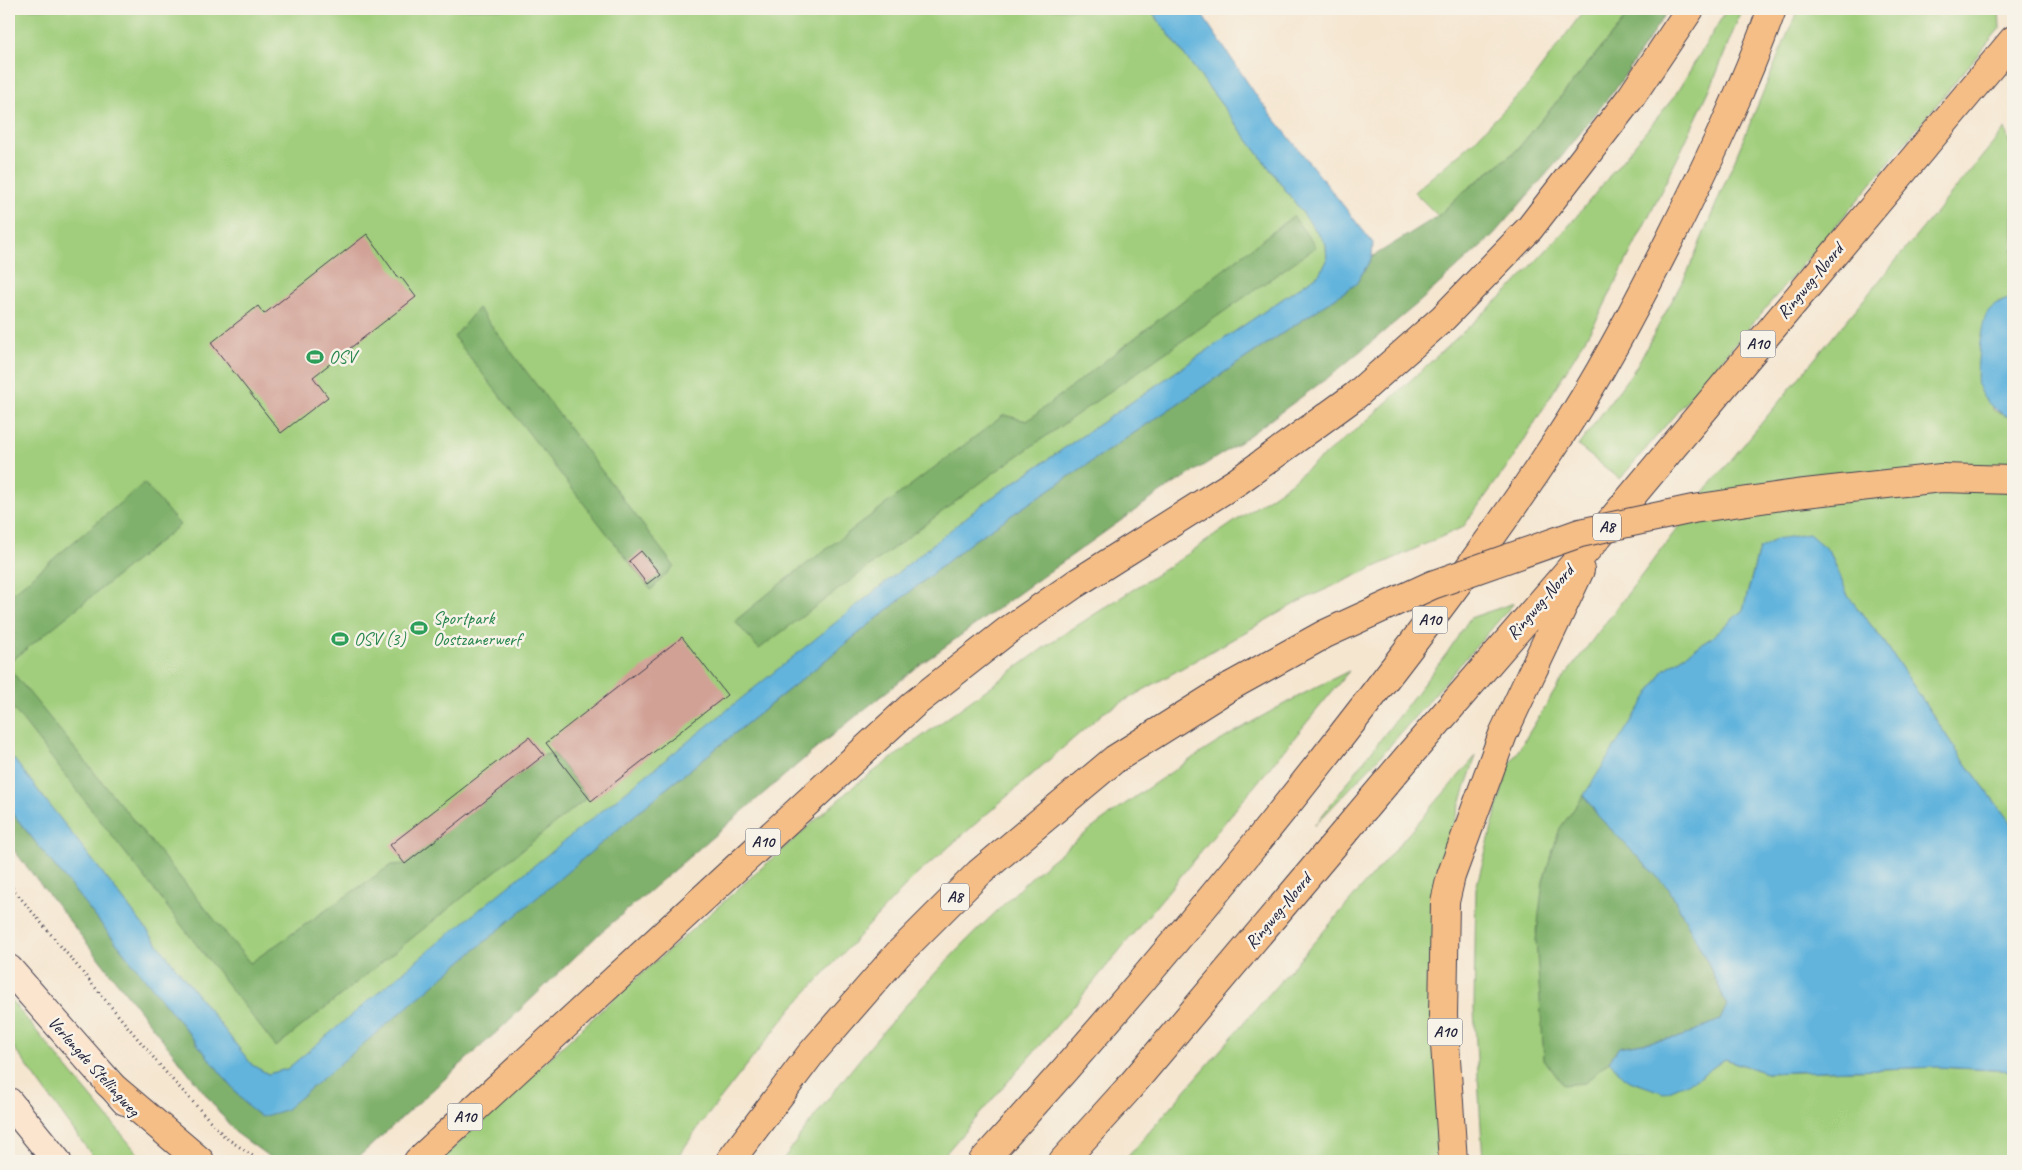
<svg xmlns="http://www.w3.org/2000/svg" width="2022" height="1170" font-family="Caveat,sans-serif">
  <rect width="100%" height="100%" fill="#f7f3e8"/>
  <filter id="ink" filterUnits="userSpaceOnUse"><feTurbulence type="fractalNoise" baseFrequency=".02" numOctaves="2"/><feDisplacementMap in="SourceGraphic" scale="10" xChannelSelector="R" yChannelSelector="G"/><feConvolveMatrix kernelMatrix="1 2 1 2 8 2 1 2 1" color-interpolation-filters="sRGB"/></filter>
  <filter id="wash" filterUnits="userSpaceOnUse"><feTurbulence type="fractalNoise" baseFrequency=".0096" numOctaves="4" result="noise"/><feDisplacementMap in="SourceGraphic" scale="20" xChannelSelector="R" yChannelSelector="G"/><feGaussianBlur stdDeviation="1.12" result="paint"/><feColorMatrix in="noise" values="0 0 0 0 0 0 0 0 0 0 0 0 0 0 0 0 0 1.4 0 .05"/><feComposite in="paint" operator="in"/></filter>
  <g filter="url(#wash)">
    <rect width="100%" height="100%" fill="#f5e6d0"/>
    <path fill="#a0ce7c" stroke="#61785c" d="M9 9H1150L1326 244 1327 261 1319 274 984 503 287 1069 268 1074 252 1065 9 753Z
      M1585 9H1633L1516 151 1462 193 1438 216 1414 192 1473 142 1529 84Z
      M1727 9H1742L1714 80 1680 153 1599 316 1514 457 1463 527 1298 602 1103 713 912 879 792 1008 700 1125 675 1161H439L609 1003 854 786 1053 641 1179 560 1285 487 1364 423 1512 287 1567 228 1674 97Z
      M1798 9H1999L2000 28 1856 202 1620 479 1578 446 1636 367 1688 271Z
      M2005 129 2013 155V297L1998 303 1993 410 2013 419V826L1956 750 1885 643 1848 596 1830 552 1759 549 1743 610 1711 638 1664 670 1640 709 1695 1080 1725 1059 1766 1073 1938 1067 2013 1071V1161H1483L1474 1009 1476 888 1508 767 1559 684 1711 484Z
      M1514 603 1379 758 1314 826 1447 653 1470 618Z
      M1349 671 1078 1001 939 1161H782C846 1071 918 986 998 910 1014 894 1030 877 1048 863 1140 788 1242 722 1349 671Z
      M1476 756 1456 816 1442 870 1437 1161H1124Z
      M9 998 144 1161H96L9 1041Z"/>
    <path fill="#80b16c" stroke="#516a54" d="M1633 9H1669L1619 84 1563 155 1493 235 1417 304 1334 373 1236 445 1161 492 1036 581 921 664 825 741 600 933 500 1029 354 1161H275L235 1132 9 844V809L248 1107 667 788 973 541 1356 284 1372 257 1438 216 1462 193 1516 151Z
      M1293 216 1316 247 995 472 759 649 735 621 780 584 1004 415 1027 421Z
      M478 308 674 566 651 590 454 337Z
      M144 483 180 525 9 663V596Z
      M9 668 250 963 391 865 404 864 544 755 553 753 588 797 276 1047 9 703Z
      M1584 795 1598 816 1669 889 1707 961 1727 1006 1720 1020 1680 1037 1619 1047 1609 1061 1585 1083 1563 1085 1544 1059 1536 940 1543 881 1560 828Z"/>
    <path fill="#62b4dd" stroke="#426b8c" d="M1150 9H1198L1258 98 1373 243 1372 257 1356 284 973 541 667 788 285 1110 261 1117 248 1107 9 809V753L252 1065 268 1074 287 1069 439 942 984 503 1319 274 1327 261 1326 244Z
      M2013 297V419C1998 412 1983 403 1978 386 1975 375 1981 323 1987 313 1993 304 2004 301 2013 297Z
      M1809 534 1830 552 1848 596 1885 643 1956 750 2013 826V1071L1938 1067 1766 1073 1725 1059 1695 1080 1664 1093 1627 1080 1609 1061 1619 1047 1680 1037 1720 1020 1727 1005 1707 961 1669 889 1598 816 1584 795 1664 670 1711 638 1743 610 1759 549 1776 539Z"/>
    <g id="blocks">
      <path fill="#d1a196" d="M367 234 399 279 401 277 416 297 313 377 328 397 281 433 211 343 258 306 264 314Z
        M641 551 660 574 647 584 629 561Z
        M682 637 727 695 591 801 546 743Z
        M529 737 544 755 405 864 390 845Z"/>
    </g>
  </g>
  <g filter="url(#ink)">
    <use href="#blocks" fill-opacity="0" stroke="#423f51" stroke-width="1"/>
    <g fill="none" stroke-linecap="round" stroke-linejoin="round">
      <g stroke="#423f51" stroke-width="30">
        <path id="secondary" d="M9 969 125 1101
          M9 1102 57 1161"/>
      </g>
      <g stroke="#423f51" stroke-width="30">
        <path id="highway" d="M108 1083 200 1161
          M418 1161 914 704 1007 631 1075 584 1238 481 1355 396 1443 318 1530 228 1631 97 1690 9
          M730 1161 810 1055 898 954 979 873 1115 759 1231 686
          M983 1161C1106 1026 1225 885 1338 740 1413 644 1488 546 1555 444 1598 379 1634 310 1669 241 1707 165 1744 88 1772 9
          M1063 1161 1128 1089 1412 752 1595 540 2013 40
          M1453 1161 1443 1015 1445 902 1451 876 1503 734 1580 570"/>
      </g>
      <path stroke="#423f51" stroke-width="3" stroke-dasharray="1 4" stroke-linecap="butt" d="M9 884 168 1075 225 1137 260 1161"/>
      <use href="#secondary" stroke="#fbe5cf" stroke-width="28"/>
      <use href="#highway" stroke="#f6be87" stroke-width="28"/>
      <g stroke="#423f51" stroke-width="30" stroke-linecap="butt">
        <path id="highway-bridge" d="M1231 686 1325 634 1432 585 1580 533 1693 509 1796 494 1941 478 2013 480"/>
      </g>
      <use href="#highway-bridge" stroke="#f6be87" stroke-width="28"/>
    </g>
  </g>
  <defs>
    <g id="stadium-bare" transform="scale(1.35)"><path d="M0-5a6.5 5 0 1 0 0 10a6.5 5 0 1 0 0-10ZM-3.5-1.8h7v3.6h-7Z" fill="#2e9e5b" stroke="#f7f3e8" stroke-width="2.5" paint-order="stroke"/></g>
  </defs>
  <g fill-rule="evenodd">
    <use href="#stadium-bare" x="315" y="357"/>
    <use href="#stadium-bare" x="419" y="628"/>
    <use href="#stadium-bare" x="340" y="639"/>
  </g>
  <g text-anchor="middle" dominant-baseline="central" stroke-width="5" stroke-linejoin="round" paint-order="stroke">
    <g fill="#f7f3e8" stroke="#62616f" stroke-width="1">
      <rect x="1740.5" y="330.5" width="35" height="27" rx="4"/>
      <rect x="1593" y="513.5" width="28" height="27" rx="4"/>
      <rect x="1412.5" y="606.5" width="35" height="27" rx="4"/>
      <rect x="745.5" y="828.5" width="35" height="27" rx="4"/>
      <rect x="941" y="883.5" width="28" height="27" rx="4"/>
      <rect x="1427.5" y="1018.5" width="35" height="27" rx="4"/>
      <rect x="447.5" y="1103.5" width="35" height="27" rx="4"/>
    </g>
    <g font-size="16" font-weight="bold" fill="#22223b">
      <text x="1758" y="344">A10</text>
      <text x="1607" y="527">A8</text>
      <text x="1430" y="620">A10</text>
      <text x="763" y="842">A10</text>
      <text x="955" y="897">A8</text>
      <text x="1445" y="1032">A10</text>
      <text x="465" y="1117">A10</text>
    </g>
    <g font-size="18" fill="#22223b" stroke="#f7f3e8">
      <text transform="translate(1810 281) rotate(-50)">Ringweg-Noord</text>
      <text transform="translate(1540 602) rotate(-49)">Ringweg-Noord</text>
      <text transform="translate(1278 911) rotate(-50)">Ringweg-Noord</text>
      <text transform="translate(94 1066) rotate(48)">Verlengde Stellingweg</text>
    </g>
    <g font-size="18" fill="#27864d" stroke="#f7f3e8" text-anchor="start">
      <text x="329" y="357">OSV</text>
      <text x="433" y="618">Sportpark<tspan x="433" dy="21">Oostzanerwerf</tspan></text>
      <text x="354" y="639">OSV (3)</text>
    </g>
  </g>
  <rect width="2022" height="1170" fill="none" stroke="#f7f3e8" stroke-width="30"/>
</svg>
